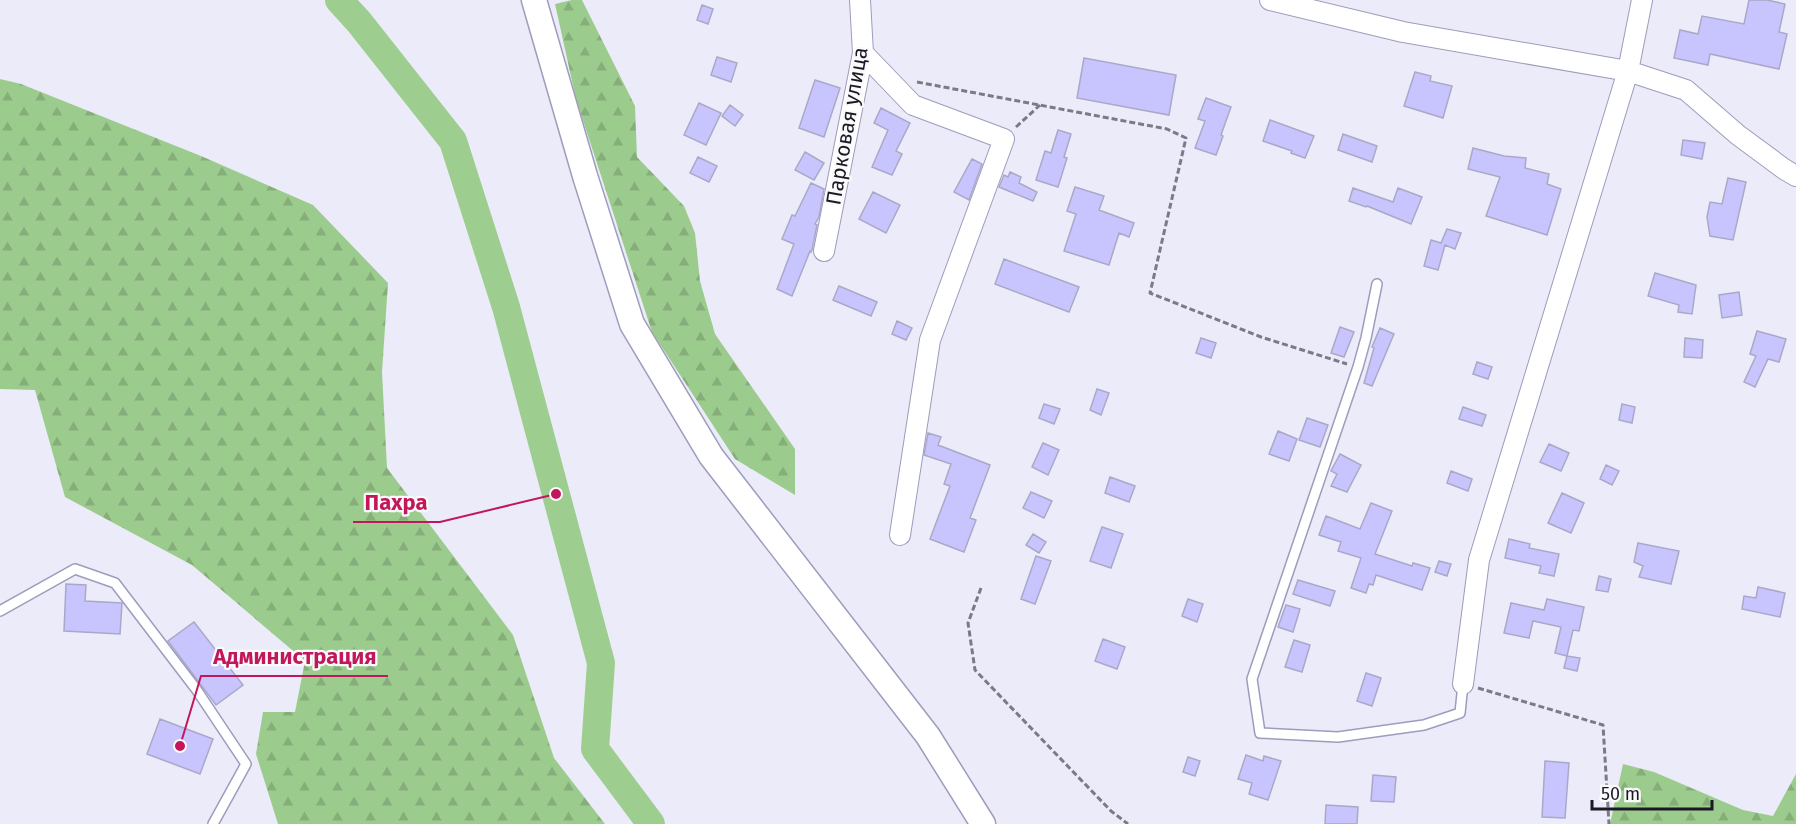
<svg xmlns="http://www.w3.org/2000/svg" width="1796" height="824" font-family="'Fira Sans',sans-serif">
  <defs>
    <pattern id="forest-firs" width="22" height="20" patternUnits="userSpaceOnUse" patternTransform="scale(1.5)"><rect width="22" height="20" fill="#9ccc8d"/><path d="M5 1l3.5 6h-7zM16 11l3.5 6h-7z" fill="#86ae7a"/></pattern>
  </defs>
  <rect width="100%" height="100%" fill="#ecebf9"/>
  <path fill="url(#forest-firs)" d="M572 0H582L635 106 637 157 684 206 695 233 700 281 715 334 795 449V495L735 459 652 332 576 99 555 4Z
    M0 79 21 84 201 156 313 205 388 283 382 372 387 468 513 635 554 758 605 824H278L256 754 263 712H295L305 661 192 565 65 497 35 390 0 389Z
    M1623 764 1654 772 1743 810 1773 816 1796 774V824H1610Z"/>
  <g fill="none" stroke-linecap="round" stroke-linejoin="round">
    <path stroke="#9ece8f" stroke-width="28" d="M339 0 359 22 453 141 506 307 601 663 595 749 651 824"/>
  </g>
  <path fill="#c8c5fe" stroke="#aaa8c8" stroke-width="1.5" d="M1749 0H1767L1785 4 1779 32 1787 34 1779 69 1710 54 1708 65 1674 58 1680 30 1698 34 1702 16 1744 24Z
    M702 5 713 9 708 24 697 20Z
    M717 57 737 63 731 82 711 75Z
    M1084 58 1176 75 1169 115 1077 98Z
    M1415 72 1431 76 1430 81 1452 86 1443 118 1404 106Z
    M815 80 840 88 824 137 799 128Z
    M1206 98 1231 107 1221 135 1223 136 1216 155 1195 148 1205 121 1198 119Z
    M699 103 721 113 706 145 684 135Z
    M730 105 743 115 735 126 722 116Z
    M881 108 910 123 896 151 902 154 892 175 872 167 888 130 874 123Z
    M1270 120 1314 136 1305 158 1291 153 1292 151 1263 141Z
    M1058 130 1071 134 1064 157 1067 158 1058 187 1036 180 1045 151 1051 153Z
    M1343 134 1377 146 1372 162 1338 150Z
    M1683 140 1705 143 1702 159 1681 155Z
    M1473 148 1504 156 1526 158 1525 168 1549 174 1547 184 1561 189 1547 235 1486 216 1500 177 1468 169Z
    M805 152 824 163 814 180 795 170Z
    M698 157 717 166 709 182 690 173Z
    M972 159 982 164 969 200 954 192Z
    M1010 172 1021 177 1019 183 1037 192 1033 201 999 187 1004 175 1008 177Z
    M1728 178 1746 182 1733 240 1710 236 1707 217 1710 202 1722 204Z
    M811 183 824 189 819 217 815 224 817 225 812 250 811 252 810 251 792 296 777 289 794 244 782 239 792 215 795 216Z
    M1075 187 1104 196 1099 210 1134 223 1129 237 1119 233 1109 265 1064 251 1076 214 1067 211Z
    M1353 188 1393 202 1398 188 1422 197 1411 224 1367 206 1366 207 1349 201Z
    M873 192 900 205 886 233 859 219Z
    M1447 229 1461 233 1455 249 1445 245 1438 270 1424 266 1431 240 1441 243Z
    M1004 259 1079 287 1069 312 995 284Z
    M1655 273 1696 285 1692 314 1678 312 1679 305 1648 296Z
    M839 286 877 302 871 316 833 300Z
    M1739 292 1742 315 1722 318 1719 295Z
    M897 321 912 328 906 340 892 334Z
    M1340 327 1354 332 1344 357 1331 353Z
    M1380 328 1394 334 1372 386 1364 383 1374 348 1372 347Z
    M1757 331 1786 339 1779 362 1768 359 1755 387 1744 382 1756 356 1750 354Z
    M1201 338 1216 343 1211 358 1196 353Z
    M1685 338 1703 340 1702 358 1684 357Z
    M1477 362 1492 367 1488 379 1473 374Z
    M1097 389 1109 393 1101 415 1090 410Z
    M1044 404 1060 409 1054 424 1039 418Z
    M1622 404 1635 407 1632 423 1619 420Z
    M1463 407 1486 415 1482 426 1459 419Z
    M1307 418 1328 425 1320 447 1299 440Z
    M1278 431 1297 439 1289 461 1269 454Z
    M928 433 941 437 938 445 990 465 970 518 976 520 964 552 930 539 950 486 944 484 951 464 924 455Z
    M1043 443 1059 450 1048 475 1032 467Z
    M1549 444 1569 453 1561 471 1540 462Z
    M1340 454 1361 465 1347 492 1331 486 1337 474 1331 471Z
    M1606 465 1619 471 1612 485 1600 479Z
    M1451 471 1472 479 1468 491 1447 483Z
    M1110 477 1135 486 1129 502 1105 493Z
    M1031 492 1052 501 1044 518 1023 508Z
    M1562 493 1584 503 1571 533 1548 523Z
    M1371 503 1392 511 1375 554 1412 566 1413 563 1430 568 1422 590 1376 575 1373 585 1369 584 1366 593 1351 588 1361 558 1338 551 1341 542 1319 535 1326 516 1360 529Z
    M1102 527 1123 534 1111 568 1090 561Z
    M1033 534 1046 542 1039 553 1026 545Z
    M1509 539 1530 544 1529 548 1559 554 1554 576 1539 573 1541 566 1505 558Z
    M1638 543 1679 551 1671 584 1639 577 1643 566 1634 562Z
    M1036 556 1051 561 1035 604 1021 599Z
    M1439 561 1451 564 1447 576 1435 572Z
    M1599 576 1611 579 1608 592 1596 590Z
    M1298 580 1335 591 1330 606 1293 594Z
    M66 584 86 585 85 601 122 603 120 634 64 631Z
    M1758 587 1785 593 1780 617 1742 609 1744 596 1756 598Z
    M1188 599 1203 604 1197 622 1182 616Z
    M1547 599 1584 607 1579 631 1573 630 1567 656 1555 653 1561 627 1533 621 1529 638 1504 633 1511 603 1544 610Z
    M1286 605 1300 609 1293 632 1278 627Z
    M194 622 243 685 216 705 168 641Z
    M1103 639 1125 647 1117 669 1095 661Z
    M1294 640 1310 645 1302 672 1285 667Z
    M1567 656 1580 658 1577 671 1564 668Z
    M1366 673 1381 678 1372 706 1357 701Z
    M160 719 213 739 200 774 147 754Z
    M1246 755 1263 761 1264 756 1281 761 1268 800 1249 794 1252 783 1238 779Z
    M1188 757 1200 761 1195 776 1183 772Z
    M1545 761 1569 763 1565 818 1542 817Z
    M1373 775 1396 777 1394 802 1371 801Z
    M1326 805 1358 807 1357 824H1325Z"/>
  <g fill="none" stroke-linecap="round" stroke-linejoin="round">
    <g stroke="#9d9cbc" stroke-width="12">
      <path id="service" d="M1377 284 1366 338 1358 367 1252 679 1260 733 1338 737 1424 725 1460 713 1463 684
        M0 611 75 569 115 583 196 689 246 764 213 824"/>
    </g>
    <g stroke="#9d9cbc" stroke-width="22">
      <path id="minor" d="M1270 0 1403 32 1628 71 1479 560 1463 684
        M1642 0 1628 71 1686 90 1738 135 1784 169 1796 176
        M863 53 913 105 1004 139 930 340 900 535
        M824 251 863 53 860 0"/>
    </g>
    <g stroke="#9d9cbc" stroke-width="27">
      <path id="tertiary" d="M534 0 585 176 632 324 711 456 928 736 983 824"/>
    </g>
    <path stroke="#7b7a87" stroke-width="3" stroke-dasharray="6 3" stroke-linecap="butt" d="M917 82 1167 129 1186 138 1150 293 1261 337 1347 364
      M1016 127 1040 105
      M981 588 968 623 975 670 1111 811 1128 824
      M1478 688 1603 725 1609 824"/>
    <use href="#service" stroke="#fff" stroke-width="9"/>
    <use href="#minor" stroke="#fff" stroke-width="20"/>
    <use href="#tertiary" stroke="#fff" stroke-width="24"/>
  </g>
  <g text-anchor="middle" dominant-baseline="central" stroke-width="4.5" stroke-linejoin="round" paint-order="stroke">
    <g font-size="21" fill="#191824" stroke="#fafafa">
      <text transform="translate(847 126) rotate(-80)">Парковая улица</text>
    </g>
  </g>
  <path fill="none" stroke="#c2185b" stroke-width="2" d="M556 494L440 522H353M180 746L201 676H388"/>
  <g fill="#c2185b" stroke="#fafafa" stroke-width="2">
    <circle cx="556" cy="494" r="6"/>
    <circle cx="180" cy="746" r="6"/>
  </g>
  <g font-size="22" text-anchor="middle" font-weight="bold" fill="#c2185b" stroke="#fafafa" stroke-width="4.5" stroke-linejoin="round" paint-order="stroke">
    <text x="396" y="510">Пахра</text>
    <text x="295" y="664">Администрация</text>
  </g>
  <path d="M1592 800v9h120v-9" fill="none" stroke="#191824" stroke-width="3"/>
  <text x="1601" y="800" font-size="18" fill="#191824" stroke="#fafafa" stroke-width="4.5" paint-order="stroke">50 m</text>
</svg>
